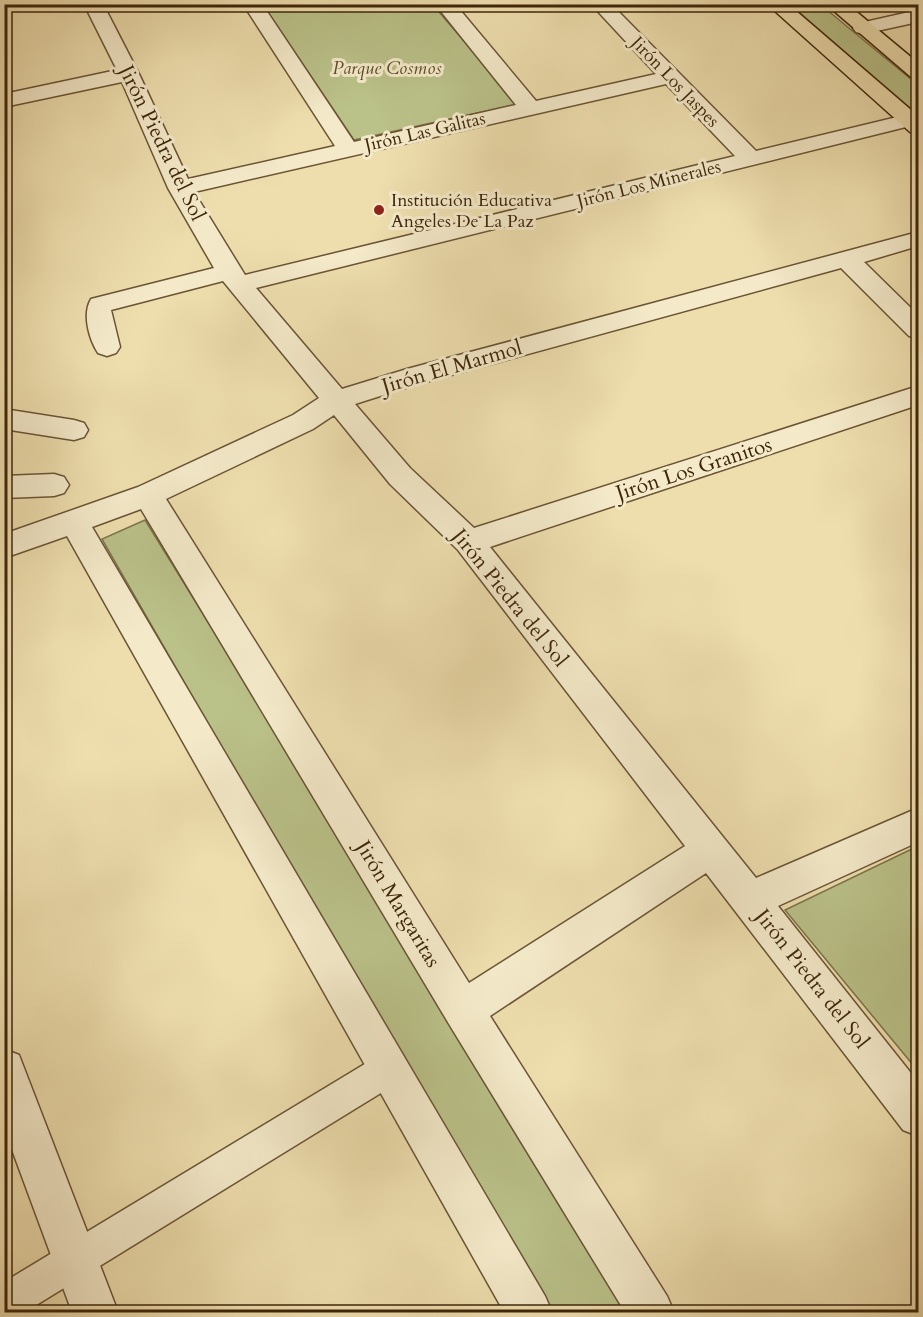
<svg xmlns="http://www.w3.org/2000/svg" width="923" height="1317" font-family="Cardo,serif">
  <rect width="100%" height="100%" fill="#eedeae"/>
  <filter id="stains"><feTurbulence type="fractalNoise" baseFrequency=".00333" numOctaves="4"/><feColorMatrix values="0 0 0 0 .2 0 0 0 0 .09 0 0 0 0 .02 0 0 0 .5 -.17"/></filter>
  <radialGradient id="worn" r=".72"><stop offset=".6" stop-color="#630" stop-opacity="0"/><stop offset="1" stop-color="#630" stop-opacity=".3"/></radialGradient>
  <path fill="#bac189" stroke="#7c744a" stroke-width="1.5" d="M263 5H433L518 104 354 140Z
    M786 5H821L918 85V112L913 113Z
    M145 520 634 1312H546L102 539Z
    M918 846V1071L785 910Z"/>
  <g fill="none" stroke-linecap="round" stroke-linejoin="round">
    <g stroke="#6a5434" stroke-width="3">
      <path id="pedestrian" d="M390 1051 402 1056 407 1068 402 1080 25 1312H4V1282L378 1056Z"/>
    </g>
    <g stroke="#6a5434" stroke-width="3">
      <path id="minor" d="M84 4H103L139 74 188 179 335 146 243 4H262L354 142 516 105 435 4H455L536 101 656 74 591 4H611L756 151 918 112V124L256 288 342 389 407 369 918 232V246L864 262 918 315V338L909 336 841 268 415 385 355 404 410 468 474 528 918 386V405L490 547 756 878 918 808V842L778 906 918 1082V1136L903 1130 706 873 490 1016 667 1296 674 1312H625L449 1024 141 509 92 527 545 1296 552 1312H504L67 536 4 558V534L138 487 293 415 319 398 223 281 111 310 120 347 116 353 107 356 98 353C89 339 82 314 91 299L214 268 168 188 122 82 4 107V94L117 70ZM666 84 735 156 245 275 194 192ZM334 415 390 484 458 550 685 846 469 983 166 499 313 429Z
        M918 10V22L863 34 856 32 853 28 856 24Z
        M4 409 74 420 84 423 88 430 84 437 74 440 4 429Z
        M54 474 64 477 69 485 64 493 54 496 4 498V476Z
        M4 1049 19 1055 118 1312H72L4 1128Z"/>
    </g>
    <g stroke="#3e260b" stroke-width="3">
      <path id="primary" d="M767 4H788L918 116V133L910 132Z
        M826 4H847L918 63V79L911 77Z"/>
    </g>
    <use href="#pedestrian" fill="#f4eaca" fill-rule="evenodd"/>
    <use href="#minor" fill="#f4eaca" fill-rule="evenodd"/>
    <use href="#primary" fill="#eedeae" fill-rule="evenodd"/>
  </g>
  <circle fill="#8f2418" stroke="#f4eaca" stroke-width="2" cx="379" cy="210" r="6"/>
  <g text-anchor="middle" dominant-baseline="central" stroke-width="6" stroke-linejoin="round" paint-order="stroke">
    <g font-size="18" font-style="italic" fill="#5d4d2a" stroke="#f4eaca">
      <text x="387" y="68">Parque Cosmos</text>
    </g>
    <g font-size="18" fill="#3e260b" stroke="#f4eaca">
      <text transform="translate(675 82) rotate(46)">Jirón Los Jaspes</text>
      <text transform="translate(425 132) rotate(-13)">Jirón Las Galitas</text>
      <text transform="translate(649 184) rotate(-14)">Jirón Los Minerales</text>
    </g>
    <g font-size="18" fill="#3e260b" stroke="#f4eaca" text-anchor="start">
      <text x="391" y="200">Institución Educativa<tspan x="391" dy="21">Angeles De La Paz</tspan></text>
    </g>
    <g font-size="21" fill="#3e260b" stroke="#f4eaca">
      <text transform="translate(162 143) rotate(64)">Jirón Piedra del Sol</text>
      <text transform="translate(452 367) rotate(-16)">Jirón El Marmol</text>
      <text transform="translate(694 469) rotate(-18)">Jirón Los Granitos</text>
      <text transform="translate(510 598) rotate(51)">Jirón Piedra del Sol</text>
      <text transform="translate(398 904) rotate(59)">Jirón Margaritas</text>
      <text transform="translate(812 979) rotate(52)">Jirón Piedra del Sol</text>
    </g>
  </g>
  <rect width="923" height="1317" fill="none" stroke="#eedeae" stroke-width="24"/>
  <rect x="6" y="6" width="911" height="1305" fill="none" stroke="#3e260b" stroke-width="3"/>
  <rect x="12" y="12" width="899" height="1293" fill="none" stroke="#3e260b" stroke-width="1.5"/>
  <rect width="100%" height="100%" filter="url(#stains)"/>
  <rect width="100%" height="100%" fill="url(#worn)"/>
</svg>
